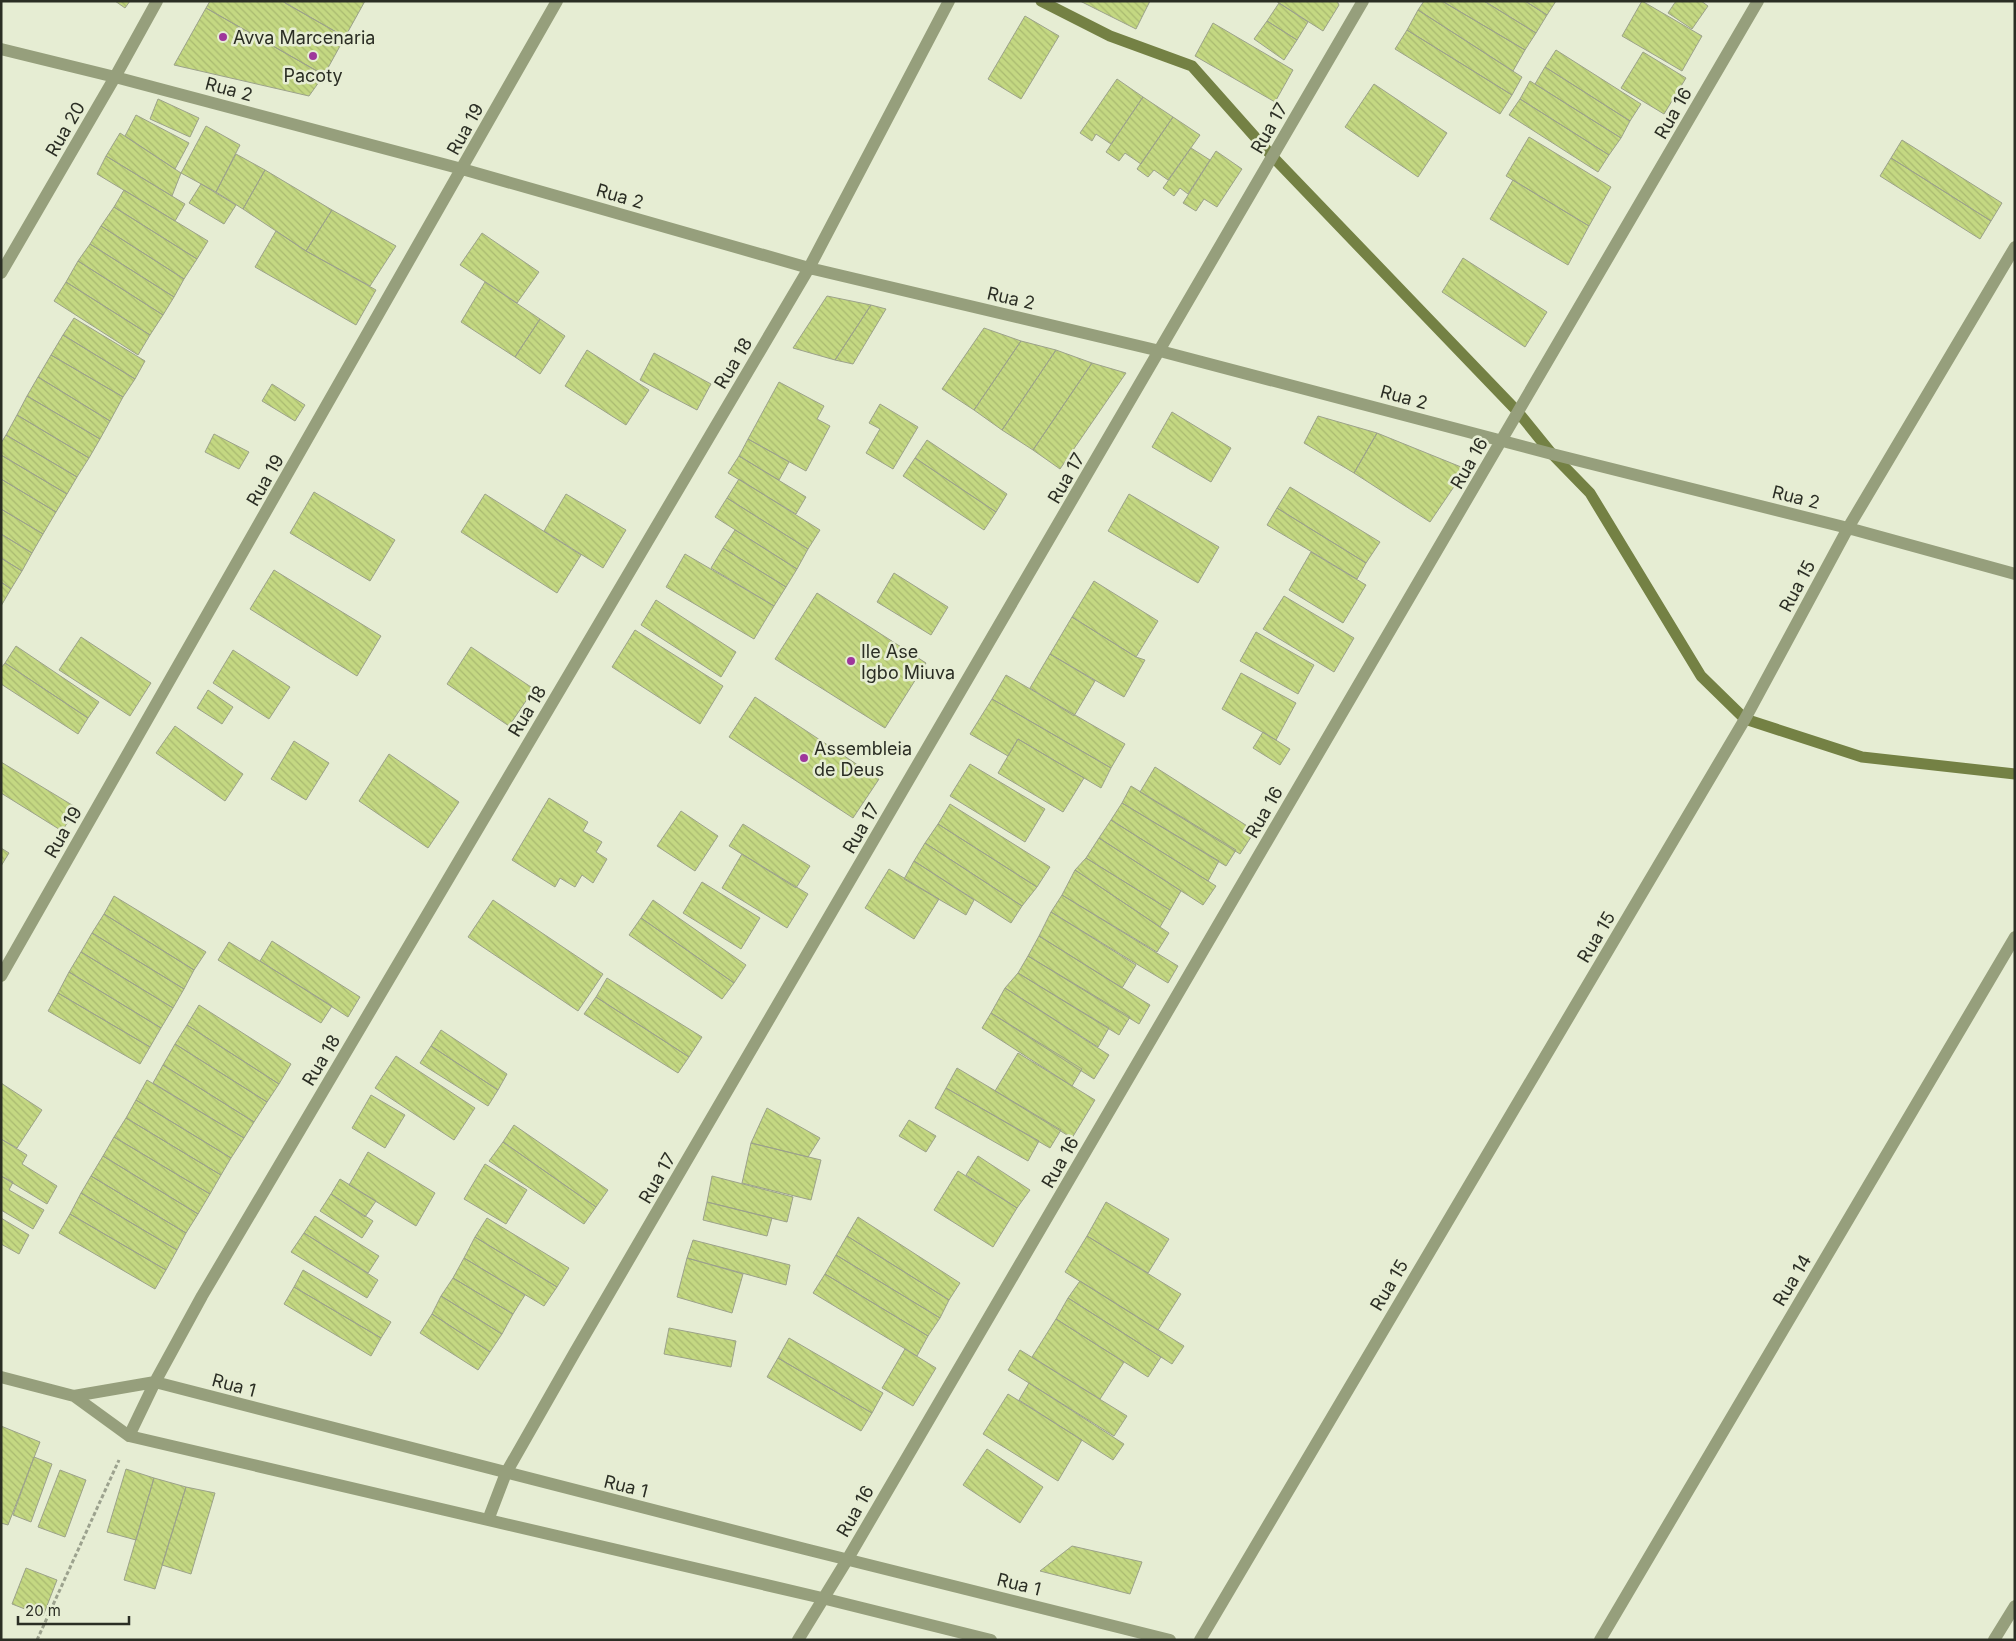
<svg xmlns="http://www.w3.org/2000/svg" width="2016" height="1641" font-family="Inter,sans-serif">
  <defs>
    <pattern id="building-back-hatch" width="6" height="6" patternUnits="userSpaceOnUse" patternTransform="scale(1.25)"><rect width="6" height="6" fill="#c4d882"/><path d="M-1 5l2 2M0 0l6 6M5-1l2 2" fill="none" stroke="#a9ba70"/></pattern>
  </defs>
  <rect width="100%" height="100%" fill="#e6edd3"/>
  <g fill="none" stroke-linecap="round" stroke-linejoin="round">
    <path stroke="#748144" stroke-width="11" d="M1041 1 1110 36 1192 66 1272 156 1518 412 1552 454 1590 493 1701 676 1745 719 1862 757 2015 774"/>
  </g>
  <path fill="url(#building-back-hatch)" stroke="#9ca28a" d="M115 1H130L125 8Z
    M210 1H282L345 37 324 75 206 8Z
    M285 1H365L345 37 285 3Z
    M1080 1H1150L1136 29Z
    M1276 1H1337L1339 5 1323 31Z
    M1424 1H1442L1525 50 1513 71 1418 10Z
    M1442 1H1484L1536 33 1525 50Z
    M1484 1H1525L1547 15 1536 33Z
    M1525 1H1556L1547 15Z
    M1642 1 1702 36 1682 71 1622 36Z
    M1676 1H1701L1708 6 1692 29 1668 13Z
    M1279 3 1308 22 1297 40 1267 21Z
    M206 8 324 75 309 96 174 65Z
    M1418 10 1522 77 1512 95 1407 30Z
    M1025 16 1059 36 1021 99 988 79Z
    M1267 21 1297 40 1284 60 1254 39Z
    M1213 23 1293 70 1275 102 1195 56Z
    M1407 30 1512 95 1500 114 1395 49Z
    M1556 50 1641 104 1630 121 1545 67Z
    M1643 52 1686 78 1664 114 1621 88Z
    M1545 67 1630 121 1621 138 1535 84Z
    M1117 79 1143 97 1111 144 1096 134 1092 141 1080 133Z
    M1530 81 1621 138 1609 155 1520 99Z
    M1374 84 1447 133 1418 177 1345 127Z
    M1143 97 1173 117 1141 164 1125 153 1119 161 1106 152Z
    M158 99 199 118 190 137 150 119Z
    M1520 99 1609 155 1598 172 1509 115Z
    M136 115 189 143 175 169 125 136Z
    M1173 117 1200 135 1168 180 1154 170 1148 177 1137 169Z
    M206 126 240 145 216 192 181 173Z
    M120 133 181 173 172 196 106 156Z
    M1529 137 1611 187 1589 226 1506 176Z
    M1902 140 2002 203 1991 221 1891 158Z
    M1191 148 1210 160 1188 194 1180 188 1174 196 1163 188Z
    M1216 151 1242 169 1217 207 1204 199 1196 211 1183 203Z
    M236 154 265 170 243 209 216 192Z
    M106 156 185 204 175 221 97 174Z
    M1891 158 1991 221 1980 239 1880 176Z
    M265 170 332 210 306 251 243 209Z
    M1513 180 1589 226 1568 265 1490 219Z
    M201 184 236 205 224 224 189 203Z
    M124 190 208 241 197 259 114 207Z
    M114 207 197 259 184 279 101 226Z
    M332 210 396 246 370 286 306 251Z
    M101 226 184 279 174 297 90 244Z
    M276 231 306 251 376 290 356 325 255 267Z
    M482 233 539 272 517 303 460 265Z
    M90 244 174 297 163 315 78 261Z
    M1463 258 1547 312 1525 347 1442 292Z
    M78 261 163 315 150 335 66 282Z
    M66 282 150 335 138 355 54 301Z
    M485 282 540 319 515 357 461 322Z
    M827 296 871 305 835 360 793 348Z
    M871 305 886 309 853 364 835 360Z
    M74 318 145 361 135 379 63 335Z
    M540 319 565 336 540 374 515 357Z
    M984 328 1021 341 974 410 942 389Z
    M63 335 135 379 123 397 51 355Z
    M1021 341 1056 350 1002 430 974 410Z
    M587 350 649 390 626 425 565 386Z
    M1056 350 1092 363 1033 450 1002 430Z
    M654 353 711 384 697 410 640 380Z
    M51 355 123 397 110 421 38 377Z
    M1092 363 1126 373 1060 469 1033 450Z
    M38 377 110 421 100 439 27 396Z
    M779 382 824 406 817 419 830 426 806 471 748 439Z
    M272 384 305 405 295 421 262 401Z
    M27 396 100 439 89 458 17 415Z
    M880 404 918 427 893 469 866 453 880 429 869 423Z
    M1172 412 1231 448 1211 482 1152 447Z
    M17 415 89 458 77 477 6 435Z
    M1318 416 1377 433 1354 473 1304 443Z
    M1377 433 1466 469 1430 522 1354 473Z
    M214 434 249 452 239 469 205 452Z
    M6 435 77 477 67 494 1 455V443Z
    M748 439 789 462 779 480 739 456Z
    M927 440 1007 494 996 512 915 458Z
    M1 455 67 494 56 512 1 479Z
    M739 456 806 497 796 514 728 473Z
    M915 458 996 512 984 530 903 476Z
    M1 479 56 512 43 534 1 509Z
    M739 479 820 530 808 549 727 498Z
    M1290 487 1380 542 1366 563 1277 508Z
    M314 492 395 540 370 581 290 533Z
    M485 494 581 555 557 593 461 532Z
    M566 494 626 530 603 568 544 531Z
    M1129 494 1219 547 1198 583 1108 531Z
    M727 498 808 549 797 569 715 517Z
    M1277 508 1366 563 1357 579 1267 525Z
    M1 509 43 534 32 553 1 534Z
    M735 530 797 569 786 587 723 548Z
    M1 534 32 553 22 571 1 558Z
    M723 548 786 587 774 606 711 568Z
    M1311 552 1366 585 1343 623 1289 590Z
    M685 554 774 606 754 639 666 587Z
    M1 558 22 571 11 589 1 582Z
    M274 570 381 636 357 676 250 609Z
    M894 573 948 607 931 635 877 602Z
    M1094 581 1158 621 1136 657 1072 617Z
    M1 582 11 589 1 606Z
    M817 593 926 663 885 728 775 659Z
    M1284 596 1354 638 1334 672 1263 629Z
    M656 600 736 652 721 677 641 625Z
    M1072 617 1136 657 1145 660 1124 697 1050 654Z
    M635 630 723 686 700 724 612 667Z
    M1256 632 1314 665 1298 694 1240 661Z
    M81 637 151 683 130 716 59 670Z
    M16 646 99 702 88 718 5 663Z
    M471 647 534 689 509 726 447 684Z
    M233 650 290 687 269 719 213 683Z
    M1050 654 1095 681 1074 716 1030 688Z
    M5 663 88 718 78 734 1 684V668Z
    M1241 673 1296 703 1276 740 1222 709Z
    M1006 675 1125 744 1111 768 992 699Z
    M208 690 233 707 222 724 197 708Z
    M755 697 879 779 853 818 729 737Z
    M992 699 1111 768 1101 788 1018 739 1008 756 970 734Z
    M175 726 243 774 225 801 156 753Z
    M1263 732 1290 749 1280 765 1253 748Z
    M1018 739 1084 778 1063 812 998 773Z
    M294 741 329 763 306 800 271 779Z
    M389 754 459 802 428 848 359 801Z
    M1 762 77 808 62 831 1 793Z
    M970 764 1045 809 1025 842 950 796Z
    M1155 767 1255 831 1240 854 1140 792Z
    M1131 786 1236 850 1226 866 1122 803Z
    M549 798 588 822 583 831 602 842 596 852 607 859 593 883 582 875 575 887 560 878 555 887 512 860Z
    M1122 803 1219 861 1208 881 1111 820Z
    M950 804 1050 867 1037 887 938 824Z
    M681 811 718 836 695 871 657 846Z
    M1111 820 1216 886 1203 905 1099 838Z
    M743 824 810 866 796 888 729 846Z
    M938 824 1037 887 1022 906 925 843Z
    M1099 838 1181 891 1170 910 1086 858Z
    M925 843 1022 906 1011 923 914 861Z
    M1 848 9 853 1 866Z
    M742 854 808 894 787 928 722 888Z
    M1086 858 1170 910 1160 927 1075 870Z
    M914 861 974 900 966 915 904 879Z
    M889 869 939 899 914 939 865 908Z
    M1075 870 1169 933 1157 952 1062 895Z
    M702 882 760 918 741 949 683 913Z
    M1062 895 1178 966 1168 983 1051 912Z
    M114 896 206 952 194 970 104 914Z
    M493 900 603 974 578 1011 468 937Z
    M653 900 746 965 734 983 641 918Z
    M1051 912 1136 965 1122 988 1039 936Z
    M104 914 194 970 184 989 92 933Z
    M641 918 734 983 722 999 629 935Z
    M92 933 184 989 173 1008 81 952Z
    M1039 936 1150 1005 1139 1024 1028 956Z
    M272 941 360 997 348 1017 260 961Z
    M229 942 332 1006 321 1023 218 960Z
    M81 952 173 1008 161 1028 69 972Z
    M1028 956 1130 1017 1119 1035 1018 973Z
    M69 972 161 1028 150 1047 58 993Z
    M1018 973 1109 1028 1098 1047 1005 988Z
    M607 978 702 1037 689 1057 596 997Z
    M1005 988 1109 1055 1094 1079 991 1013Z
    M58 993 150 1047 140 1064 48 1011Z
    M596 997 689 1057 678 1073 584 1014Z
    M199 1005 291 1064 279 1084 187 1025Z
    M991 1013 1082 1069 1072 1086 982 1028Z
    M187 1025 279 1084 267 1102 175 1044Z
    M441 1030 507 1074 498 1090 431 1046Z
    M175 1044 267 1102 254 1122 163 1065Z
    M431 1046 498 1090 488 1106 420 1063Z
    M1018 1053 1095 1100 1072 1138 995 1091Z
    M396 1056 475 1108 454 1140 375 1088Z
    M163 1065 254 1122 244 1138 153 1083Z
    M957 1068 1061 1130 1050 1148 946 1088Z
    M147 1080 244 1138 231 1158 136 1100Z
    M1 1083 42 1110 17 1148 1 1139Z
    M946 1088 1039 1141 1028 1161 935 1108Z
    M371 1095 405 1115 385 1148 352 1128Z
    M136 1100 231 1158 221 1175 126 1118Z
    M767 1108 820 1138 808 1157 751 1143Z
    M126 1118 221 1175 210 1194 114 1137Z
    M909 1120 936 1136 926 1152 899 1136Z
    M514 1125 608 1190 596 1207 503 1142Z
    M114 1137 210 1194 198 1214 103 1156Z
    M1 1139 27 1155 22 1164 57 1186 47 1204 1 1176Z
    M503 1142 596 1207 584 1224 489 1161Z
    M751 1143 821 1160 811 1200 742 1183Z
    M368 1152 435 1193 416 1226 349 1185Z
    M103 1156 198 1214 186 1233 91 1176Z
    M978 1156 1030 1190 1017 1208 966 1175Z
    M485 1164 527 1190 506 1224 464 1199Z
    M958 1171 1017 1208 993 1247 934 1210Z
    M1 1176 13 1182 9 1190 44 1210 33 1229 1 1210Z
    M91 1176 186 1233 177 1250 81 1193Z
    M712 1176 793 1197 787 1222 707 1202Z
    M340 1179 376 1201 365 1217 331 1194Z
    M81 1193 177 1250 166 1270 70 1214Z
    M331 1194 373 1221 362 1238 320 1211Z
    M707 1202 772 1218 767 1236 703 1220Z
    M1106 1202 1169 1239 1148 1273 1087 1236Z
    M70 1214 166 1270 155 1289 59 1233Z
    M315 1216 379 1256 368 1273 304 1233Z
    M858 1217 960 1283 949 1300 847 1236Z
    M1 1218 29 1235 19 1254 1 1244Z
    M487 1218 569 1268 557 1287 475 1237Z
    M304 1233 378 1280 367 1298 291 1252Z
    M847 1236 949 1300 940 1318 836 1255Z
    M1087 1236 1181 1294 1158 1330 1065 1272Z
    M475 1237 557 1287 544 1306 464 1258Z
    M693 1240 790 1265 786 1285 687 1258Z
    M836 1255 940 1318 928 1336 825 1274Z
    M464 1258 525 1295 513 1314 453 1278Z
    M687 1258 743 1274 732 1313 677 1297Z
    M303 1270 391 1322 381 1338 294 1287Z
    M825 1274 928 1336 917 1356 813 1293Z
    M453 1278 513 1314 502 1334 441 1296Z
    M1080 1281 1184 1346 1172 1364 1068 1298Z
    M294 1287 381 1338 371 1356 284 1304Z
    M441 1296 502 1334 490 1352 432 1314Z
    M1068 1298 1161 1357 1148 1377 1056 1319Z
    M432 1314 490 1352 478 1370 420 1333Z
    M1056 1319 1124 1362 1100 1399 1032 1357Z
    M669 1328 736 1341 731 1367 664 1354Z
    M789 1338 883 1393 872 1413 778 1358Z
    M905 1349 936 1368 913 1406 882 1388Z
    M1020 1350 1127 1416 1114 1436 1008 1370Z
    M778 1358 872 1413 861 1431 767 1377Z
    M1029 1383 1124 1444 1113 1460 1019 1400Z
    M1008 1394 1082 1440 1058 1481 983 1434Z
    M1 1426 40 1442 8 1525 1 1523Z
    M987 1449 1043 1487 1020 1523 963 1485Z
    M34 1457 52 1464 31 1522 13 1515Z
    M126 1469 154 1478 136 1540 107 1532Z
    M60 1470 86 1480 65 1537 38 1527Z
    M154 1478 186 1487 155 1589 124 1580Z
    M186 1487 215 1493 191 1574 162 1565Z
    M1072 1546 1142 1562 1130 1594 1040 1571Z
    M26 1568 57 1580 43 1616 12 1604Z"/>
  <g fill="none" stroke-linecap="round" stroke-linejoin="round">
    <path stroke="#9ca28e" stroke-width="3" stroke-dasharray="4 2.5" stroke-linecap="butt" d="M37 1640 119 1460"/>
    <path stroke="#969f7c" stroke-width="12" d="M1 49 115 77 462 169 809 268 1160 351 1552 454 1848 528 2015 574
      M1 273 115 77 157 1
      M1 976 557 1
      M1 1377 74 1396 129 1436 822 1598 991 1640
      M74 1396 155 1382 805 1549 1170 1640
      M129 1436 155 1382 202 1296 809 268 949 1
      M488 1520 506 1473 575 1352 1363 1
      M798 1640 847 1560 1758 1
      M1200 1640 1745 719 1848 528 2015 247
      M1600 1640 2015 937
      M1994 1640 2015 1606"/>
  </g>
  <g fill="#9e379b" stroke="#e6edd3" stroke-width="2">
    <circle cx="223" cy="37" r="5"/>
    <circle cx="313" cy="56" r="5"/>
    <circle cx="851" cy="661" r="5"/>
    <circle cx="804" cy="758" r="5"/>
  </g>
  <g text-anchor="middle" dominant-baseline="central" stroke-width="5" stroke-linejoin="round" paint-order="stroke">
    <g font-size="18" fill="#2b2e24" stroke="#e6edd3" text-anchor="start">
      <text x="233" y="37">Avva Marcenaria</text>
      <text x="313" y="75" text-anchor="middle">Pacoty</text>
      <text x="861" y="651">Ile Ase<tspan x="861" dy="21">Igbo Miuva</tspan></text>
      <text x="814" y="748">Assembleia<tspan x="814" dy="21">de Deus</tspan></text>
    </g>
    <g font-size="18" fill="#2b2e24" stroke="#e6edd3">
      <text transform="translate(229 89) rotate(15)">Rua 2</text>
      <text transform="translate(1673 113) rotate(-60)">Rua 16</text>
      <text transform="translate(1269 128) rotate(-60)">Rua 17</text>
      <text transform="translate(65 129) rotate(-60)">Rua 20</text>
      <text transform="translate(465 129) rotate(-61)">Rua 19</text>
      <text transform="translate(620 196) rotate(16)">Rua 2</text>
      <text transform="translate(1011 298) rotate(13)">Rua 2</text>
      <text transform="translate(733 363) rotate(-59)">Rua 18</text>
      <text transform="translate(1404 397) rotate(15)">Rua 2</text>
      <text transform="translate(1469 463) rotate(-60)">Rua 16</text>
      <text transform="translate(1066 478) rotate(-60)">Rua 17</text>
      <text transform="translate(265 480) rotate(-60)">Rua 19</text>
      <text transform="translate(1796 497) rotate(14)">Rua 2</text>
      <text transform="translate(1797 586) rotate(-62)">Rua 15</text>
      <text transform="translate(527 711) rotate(-59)">Rua 18</text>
      <text transform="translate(1264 812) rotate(-60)">Rua 16</text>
      <text transform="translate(861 828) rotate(-60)">Rua 17</text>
      <text transform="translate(63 832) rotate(-60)">Rua 19</text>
      <text transform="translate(1596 937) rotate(-59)">Rua 15</text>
      <text transform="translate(321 1060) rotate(-59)">Rua 18</text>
      <text transform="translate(1060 1162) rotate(-60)">Rua 16</text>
      <text transform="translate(657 1178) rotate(-60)">Rua 17</text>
      <text transform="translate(1792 1280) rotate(-59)">Rua 14</text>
      <text transform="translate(1389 1285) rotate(-59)">Rua 15</text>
      <text transform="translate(234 1385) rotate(15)">Rua 1</text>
      <text transform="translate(626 1486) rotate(14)">Rua 1</text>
      <text transform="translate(855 1511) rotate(-60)">Rua 16</text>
      <text transform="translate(1019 1584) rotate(14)">Rua 1</text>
    </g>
  </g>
  <rect width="2016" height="1641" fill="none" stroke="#2b2e24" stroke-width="5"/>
  <path d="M18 1616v8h111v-8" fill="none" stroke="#2b2e24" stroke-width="2.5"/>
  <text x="25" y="1616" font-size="15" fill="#2b2e24" stroke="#e6edd3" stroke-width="4" paint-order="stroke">20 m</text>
</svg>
